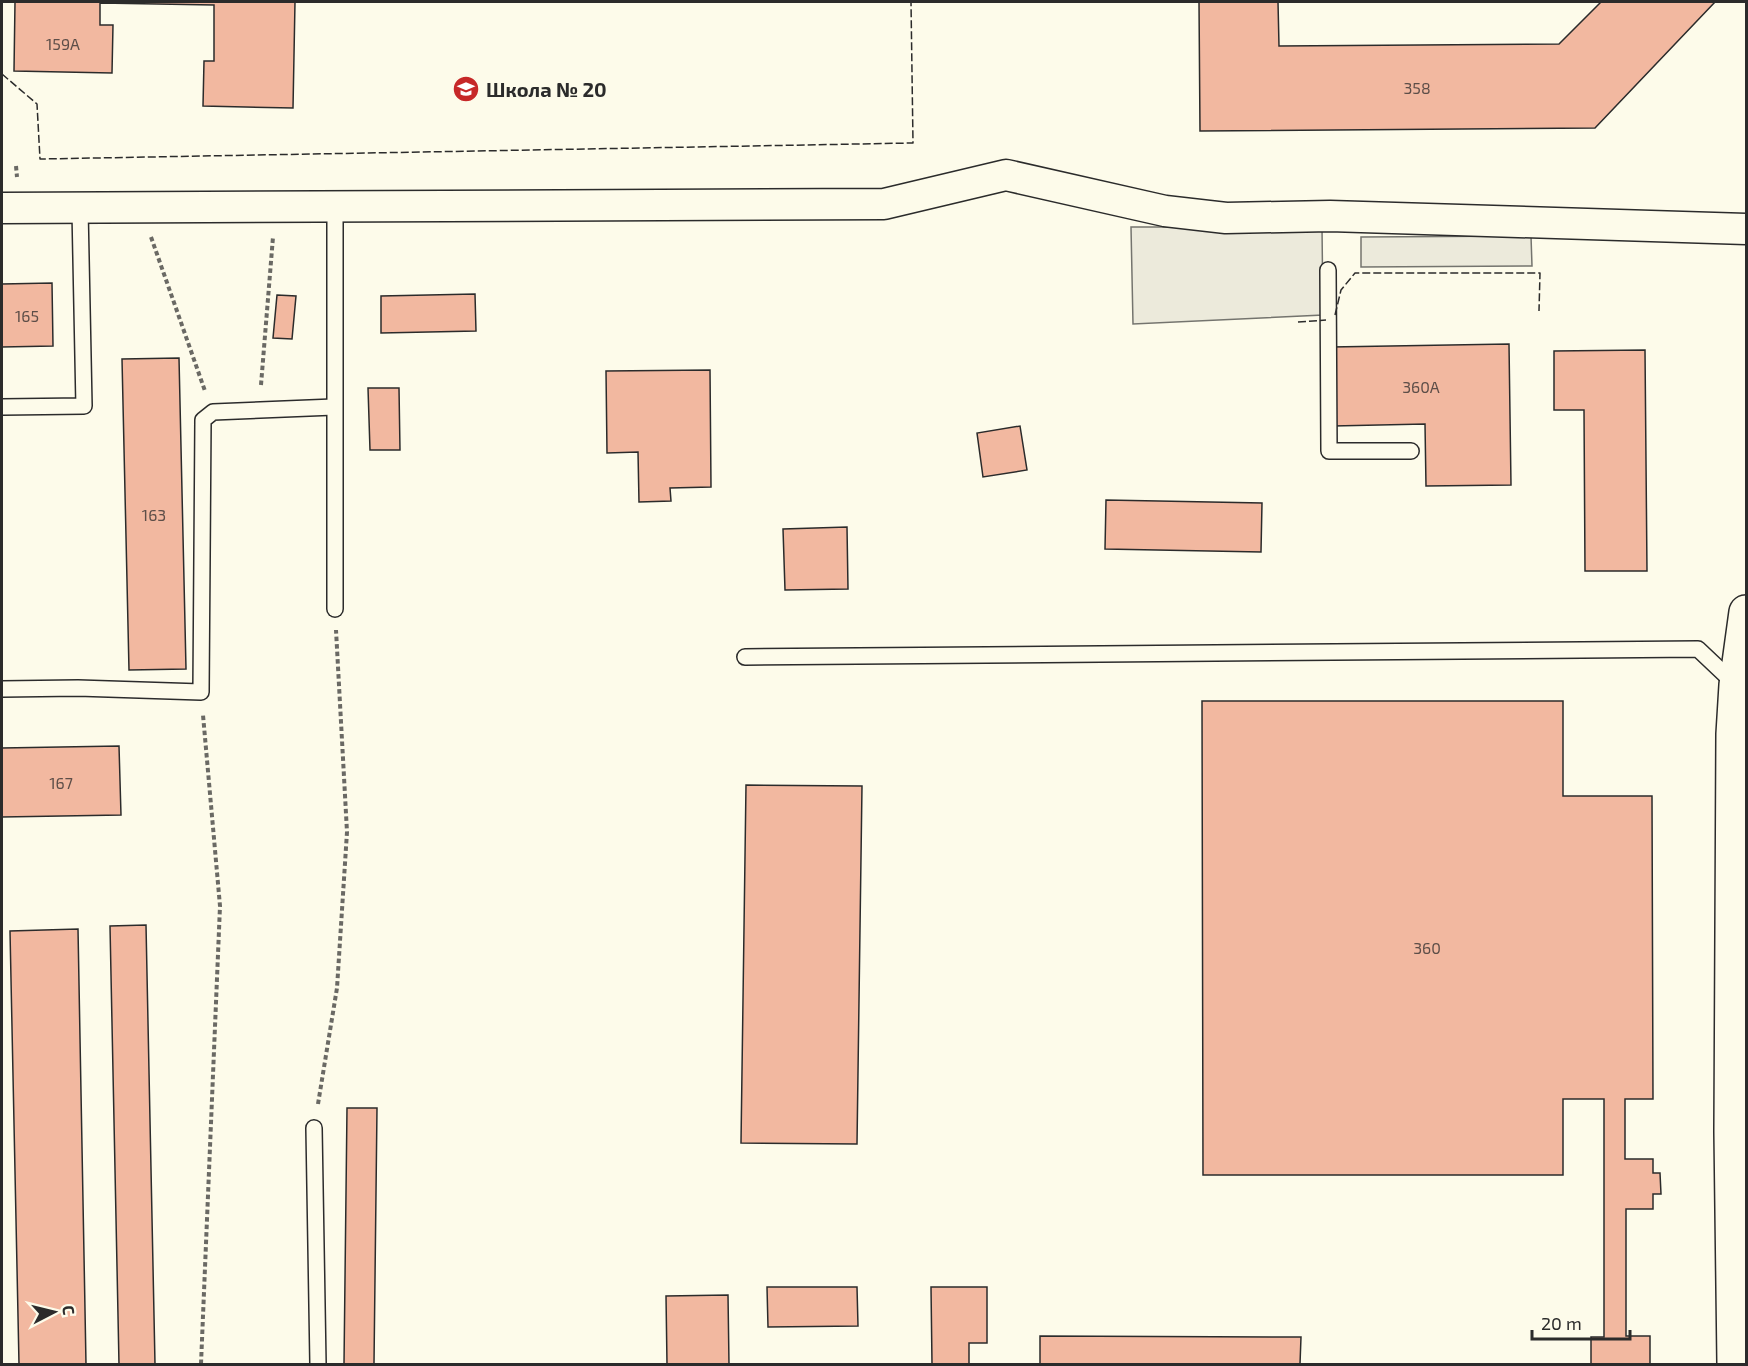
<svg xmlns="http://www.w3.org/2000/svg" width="1748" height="1366" font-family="'Exo 2',sans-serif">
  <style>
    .parking { fill: #eceadb; stroke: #74746e; stroke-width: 1.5 }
    .building { fill: #f2b8a0; stroke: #2b2b2b; stroke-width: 1.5 }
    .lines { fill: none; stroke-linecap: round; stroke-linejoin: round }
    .lane-casing { stroke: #2b2b2b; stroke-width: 18 }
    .street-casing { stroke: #2b2b2b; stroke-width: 33 }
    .secondary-casing { stroke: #2b2b2b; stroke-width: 36 }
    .path { stroke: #6a6964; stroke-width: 4; stroke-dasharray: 4.5 3; stroke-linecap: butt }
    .lane { stroke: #fdfbea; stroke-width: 15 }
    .street { stroke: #fdfbea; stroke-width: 30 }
    .secondary { stroke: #fdfbea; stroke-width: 33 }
    .fence { stroke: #2b2b2b; stroke-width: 1.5; stroke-dasharray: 8 3; stroke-linecap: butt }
    .labels { text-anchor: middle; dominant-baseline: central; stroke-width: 4.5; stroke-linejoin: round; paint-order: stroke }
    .number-label { font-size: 16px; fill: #5d4e48 }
    .poi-label { font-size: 20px; font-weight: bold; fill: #2b2b2b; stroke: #fdfbea; text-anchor: start }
  </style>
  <rect width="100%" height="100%" fill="#fdfbea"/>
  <g class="parking">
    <polygon points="1131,227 1322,227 1323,315 1133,324"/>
    <polygon points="1531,236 1532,266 1361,267 1361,237"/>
  </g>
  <g class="building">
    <polygon points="15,2 295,2 293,108 203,106 204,61 214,61 214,5 100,3 100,25 113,25 112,73 14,71"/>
    <polygon points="1199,2 1278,2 1279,46 1559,44 1601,2 1715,2 1595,128 1200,131"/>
    <polygon points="52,283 53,346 2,347 2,284"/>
    <polygon points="475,294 476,331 381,333 381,296"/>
    <polygon points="277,295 296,296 292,339 273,338"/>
    <polygon points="1509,344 1511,485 1426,486 1425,424 1333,426 1331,347"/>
    <polygon points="1645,350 1647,571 1585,571 1584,410 1554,410 1554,351"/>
    <polygon points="179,358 186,669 129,670 122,359"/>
    <polygon points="710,370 711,487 670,488 671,501 639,502 638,452 607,453 606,371"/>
    <polygon points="368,388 399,388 400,450 370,450"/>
    <polygon points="1020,426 1027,470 983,477 977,433"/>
    <polygon points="1106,500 1262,503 1261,552 1105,549"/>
    <polygon points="847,527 848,589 785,590 783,529"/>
    <polygon points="1202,701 1563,701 1563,796 1652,796 1653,1099 1625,1099 1625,1159 1653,1159 1653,1173 1660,1173 1661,1194 1653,1194 1653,1209 1626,1209 1626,1336 1650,1336 1650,1364 1591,1364 1591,1337 1604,1337 1604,1099 1563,1099 1563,1175 1203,1175"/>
    <polygon points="119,746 121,815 2,817 2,748"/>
    <polygon points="746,785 862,786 857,1144 741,1143"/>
    <polygon points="146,925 155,1364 119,1364 110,926"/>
    <polygon points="78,929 86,1364 19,1364 10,931"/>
    <polygon points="347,1108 377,1108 374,1364 344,1364"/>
    <polygon points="767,1287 857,1287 858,1326 768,1327"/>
    <polygon points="931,1287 987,1287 987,1343 969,1343 969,1364 932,1364"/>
    <polygon points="728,1295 729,1364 667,1364 666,1296"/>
    <polygon points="1040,1336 1301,1337 1300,1364 1040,1364"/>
  </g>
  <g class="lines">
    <defs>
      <g id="lane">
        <polyline points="335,208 335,609"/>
        <polyline points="1328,270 1329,451 1411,451"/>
        <polyline points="2,407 84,406 80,209"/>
        <polyline points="745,657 1698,649 1735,684"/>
        <polyline points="2,689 78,688 201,692 203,420 213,412 334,407"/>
        <polyline points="314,1128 318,1364"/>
      </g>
      <polyline id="street" points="2,208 884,204 1006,175 1165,211 1226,218 1330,216 1746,229"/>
      <polyline id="secondary" points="1734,1364 1731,1132 1733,734 1736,685 1746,612"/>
    </defs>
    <use href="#lane" class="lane-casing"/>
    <use href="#street" class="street-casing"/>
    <use href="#secondary" class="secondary-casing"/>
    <g class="path">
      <polyline points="16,166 17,177"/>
      <polyline points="151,237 205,391"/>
      <polyline points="261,385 273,237"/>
      <polyline points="318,1104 337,988 347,832 336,630"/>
      <polyline points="201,1364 220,906 203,715"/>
    </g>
    <use href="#lane" class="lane"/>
    <use href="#street" class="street"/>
    <use href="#secondary" class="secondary"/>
    <g class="fence">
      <polyline points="2,74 37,104 40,159 913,143 911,2"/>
      <polyline points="1335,315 1341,290 1355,273 1540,273 1539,311"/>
      <polyline points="1298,322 1326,320"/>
    </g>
  </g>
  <defs>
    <symbol id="school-disc" viewBox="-11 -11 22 22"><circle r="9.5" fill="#c62828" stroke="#fdfbea"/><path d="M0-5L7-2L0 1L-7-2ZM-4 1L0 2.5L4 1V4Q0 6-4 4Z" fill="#fff"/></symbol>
  </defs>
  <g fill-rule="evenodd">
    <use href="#school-disc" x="451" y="74" width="30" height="30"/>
  </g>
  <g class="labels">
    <g class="number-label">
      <text x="63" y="43">159А</text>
      <text x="1417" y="87">358</text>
      <text x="27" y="315">165</text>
      <text x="1421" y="386">360А</text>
      <text x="154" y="514">163</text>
      <text x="61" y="782">167</text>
      <text x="1427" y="947">360</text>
    </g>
    <g class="poi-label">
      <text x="486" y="89">Школа № 20</text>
    </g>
  </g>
  <rect width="1748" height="1366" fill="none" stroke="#2b2b2b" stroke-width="6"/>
  <g transform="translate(54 1312) rotate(83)" stroke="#fdfbea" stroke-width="4.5" paint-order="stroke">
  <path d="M0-4.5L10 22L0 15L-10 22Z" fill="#2b2b2b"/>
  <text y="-9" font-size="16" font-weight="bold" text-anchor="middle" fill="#2b2b2b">С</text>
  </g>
  <path d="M1532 1330v9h98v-9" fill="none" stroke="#2b2b2b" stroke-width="3"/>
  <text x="1541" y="1330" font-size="18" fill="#2b2b2b" stroke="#fdfbea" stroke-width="4.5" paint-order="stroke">20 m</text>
</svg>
